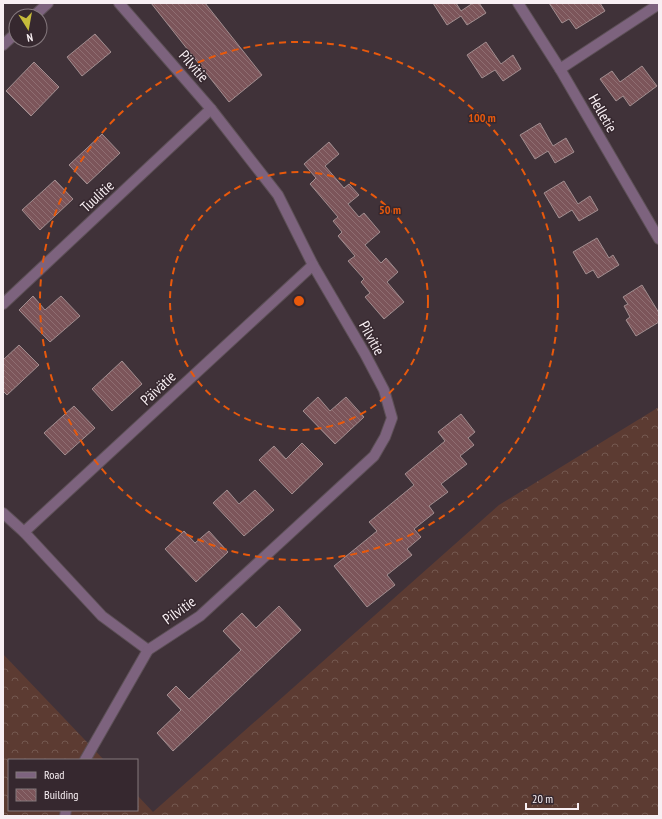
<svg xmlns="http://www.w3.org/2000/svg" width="662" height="819" font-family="'PT Sans Narrow',sans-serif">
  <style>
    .forest { fill: url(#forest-crowns) }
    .building { fill: url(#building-back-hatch); stroke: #a28e90 }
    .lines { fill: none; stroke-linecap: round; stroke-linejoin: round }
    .minor-casing { stroke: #5d5057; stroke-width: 12 }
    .minor { stroke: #7d637e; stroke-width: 10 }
    .ring { fill: none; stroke: #e8590c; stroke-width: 2; stroke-dasharray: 7 5 }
    .labels { text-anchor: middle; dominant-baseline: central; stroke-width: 3; stroke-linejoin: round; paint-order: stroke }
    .street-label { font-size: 15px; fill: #f8eff3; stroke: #36282f }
    .centre { fill: #e8590c; stroke: #36282f; stroke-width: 2 }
    .ring-label { font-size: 12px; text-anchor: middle; font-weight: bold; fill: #e8590c; stroke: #36282f; stroke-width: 3; stroke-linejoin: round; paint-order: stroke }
  </style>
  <defs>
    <pattern id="forest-crowns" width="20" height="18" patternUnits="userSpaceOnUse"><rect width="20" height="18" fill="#5c3b32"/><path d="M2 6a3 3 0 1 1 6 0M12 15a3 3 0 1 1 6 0" fill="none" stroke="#745850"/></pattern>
    <pattern id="building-back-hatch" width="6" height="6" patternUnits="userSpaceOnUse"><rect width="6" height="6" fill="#7c555a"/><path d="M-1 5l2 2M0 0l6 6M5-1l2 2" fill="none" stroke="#8f6e72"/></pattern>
  </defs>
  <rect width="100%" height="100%" fill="#403239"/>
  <polygon class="forest" points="659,407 659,816 3,816 3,654 104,760 9,760 9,810 137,810 137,795 153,812 499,505"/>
  <g class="building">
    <polygon points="151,3 205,3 262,75 229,102"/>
    <polygon points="433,3 456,3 461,11 473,3 479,3 486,13 467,25 461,16 447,25"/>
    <polygon points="549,3 600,3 605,11 576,29 569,19 562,23"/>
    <polygon points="95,34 111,52 82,76 67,57"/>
    <polygon points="486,42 501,64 513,55 521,69 503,81 495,70 482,78 467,55"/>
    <polygon points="34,62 59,87 31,116 6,91"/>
    <polygon points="642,66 657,86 630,106 623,96 616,101 600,79 612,71 620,82"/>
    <polygon points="540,123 553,146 566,138 574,152 555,163 548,151 535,159 520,135"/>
    <polygon points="102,134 120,153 87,184 69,165"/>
    <polygon points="329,142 339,154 325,166 344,188 349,184 359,195 348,204 359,217 364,213 380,232 365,245 381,263 386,258 398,272 387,282 404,302 384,319 365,297 370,293 361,282 364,279 348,261 355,256 338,236 342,232 333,221 338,217 310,184 316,178 304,164"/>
    <polygon points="55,180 73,199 40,230 22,210"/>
    <polygon points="564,181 578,204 590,196 598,210 579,221 572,210 559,218 544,193"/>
    <polygon points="597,238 609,258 613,255 619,265 598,278 593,270 586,274 573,252"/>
    <polygon points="642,285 659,313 659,322 636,336 626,320 630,317 624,306 628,304 623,297"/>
    <polygon points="33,296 45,310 61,296 80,316 50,342 19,310"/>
    <polygon points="19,345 39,365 7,395 3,391 3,360"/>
    <polygon points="122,361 142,384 112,411 92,389"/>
    <polygon points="318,397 330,411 346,397 364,417 335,444 303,411"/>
    <polygon points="74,406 95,428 65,455 44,433"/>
    <polygon points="461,414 475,432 468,438 474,445 460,456 467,464 441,484 448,492 429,506 434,513 414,529 421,537 407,549 412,555 387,575 395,585 367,607 334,566 377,531 369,522 414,485 405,474 445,441 438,432"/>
    <polygon points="302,443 323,464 292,494 259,460 274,446 286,459"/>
    <polygon points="227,490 239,504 255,490 274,510 244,536 213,503"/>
    <polygon points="184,531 195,543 209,531 228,552 196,582 165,549"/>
    <polygon points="279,606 301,630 173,751 157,733 181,710 167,695 176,686 189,699 241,650 223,631 242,613 256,628"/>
  </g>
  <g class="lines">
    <defs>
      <g id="minor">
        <polyline points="518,3 560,69 659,239"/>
        <polyline points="34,16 48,3"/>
        <polyline points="3,45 16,33"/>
        <polyline points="560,69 659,4"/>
        <polyline points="3,304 211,109"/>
        <polyline points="3,513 24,532 102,616 148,650 200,616 374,456 385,437 392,418 384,390 365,354 313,265 278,195 211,109 119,3"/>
        <polyline points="24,532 313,265"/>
        <polyline points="85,760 148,650"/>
        <polyline points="65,816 66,810"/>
      </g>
    </defs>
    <use href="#minor" class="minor-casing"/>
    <use href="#minor" class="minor"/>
  </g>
  <g class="ring">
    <circle cx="299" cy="301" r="129"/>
    <circle cx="299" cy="301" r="259"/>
  </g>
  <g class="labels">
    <g class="street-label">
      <text transform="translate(194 66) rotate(49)">Pilvitie</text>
      <text transform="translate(603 113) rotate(60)">Helletie</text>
      <text transform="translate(97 196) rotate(-43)">Tuulitie</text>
      <text transform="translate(372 338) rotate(61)">Pilvitie</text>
      <text transform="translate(158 388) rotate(-43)">Päivätie</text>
      <text transform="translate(179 610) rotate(-36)">Pilvitie</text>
    </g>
  </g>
  <circle cx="299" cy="301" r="6" class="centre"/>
  <g class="ring-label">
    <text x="482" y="122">100 m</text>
    <text x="390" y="214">50 m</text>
  </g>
  <rect width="662" height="819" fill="none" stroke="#f8eff3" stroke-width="8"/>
  <rect x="8" y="759" width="130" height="52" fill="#36282f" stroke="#84787d"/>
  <rect x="16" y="772" width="20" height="6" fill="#7d637e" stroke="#84787d"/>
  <text x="44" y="779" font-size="12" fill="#f8eff3">Road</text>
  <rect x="16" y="789" width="20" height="12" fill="url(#building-back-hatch)" stroke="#84787d"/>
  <text x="44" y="799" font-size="12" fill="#f8eff3">Building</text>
  <g transform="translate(28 28) rotate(169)"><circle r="19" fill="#36282f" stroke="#84787d"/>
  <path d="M0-3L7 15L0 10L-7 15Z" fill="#c7bb3b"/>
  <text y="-6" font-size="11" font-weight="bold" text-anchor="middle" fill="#f8eff3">N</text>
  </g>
  <path d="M526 803v6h52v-6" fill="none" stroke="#f8eff3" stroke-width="2"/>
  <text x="532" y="803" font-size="12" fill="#f8eff3" stroke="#36282f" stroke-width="3" paint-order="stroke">20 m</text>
</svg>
